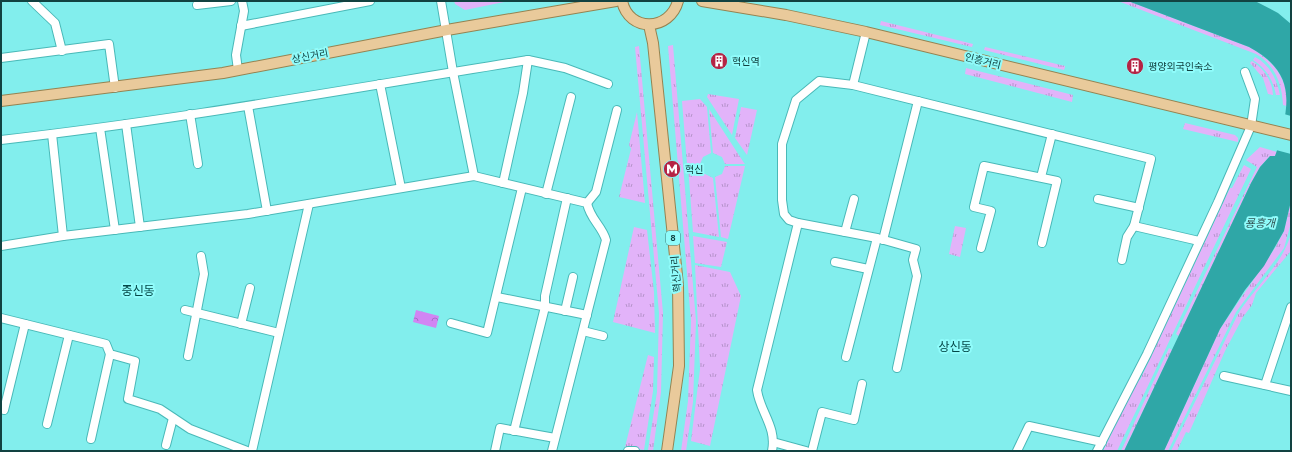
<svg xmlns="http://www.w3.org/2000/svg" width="1292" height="452" font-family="Helvetica,'Noto Sans KR',sans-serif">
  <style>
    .grass { fill: url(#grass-tufts) }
    .forest { fill: url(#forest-crowns) }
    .park { fill: #e2b3f9 }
    .water { fill: #2fa7a7 }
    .pier { fill: #82eeed }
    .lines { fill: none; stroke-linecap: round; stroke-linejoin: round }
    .minor-casing { stroke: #49b9b8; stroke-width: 10 }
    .major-casing { stroke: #958351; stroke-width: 12 }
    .minor { stroke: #fff; stroke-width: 8 }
    .major { stroke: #e9ca9b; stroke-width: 10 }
    .labels { text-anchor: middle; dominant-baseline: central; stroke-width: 4; stroke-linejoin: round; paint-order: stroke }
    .shield { fill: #90fcfb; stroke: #387a79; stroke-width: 1 }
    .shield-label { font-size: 9px; font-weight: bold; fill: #124241 }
    .street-label { font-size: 10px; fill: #124241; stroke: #90fcfb }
    .poi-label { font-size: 10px; fill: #124241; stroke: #90fcfb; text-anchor: start }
    .water-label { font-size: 11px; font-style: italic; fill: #315353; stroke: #90fcfb }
    .quarter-label { font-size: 12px; fill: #044747; stroke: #90fcfb }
  </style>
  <defs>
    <pattern id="grass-tufts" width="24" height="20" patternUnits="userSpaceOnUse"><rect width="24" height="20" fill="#e2b3f9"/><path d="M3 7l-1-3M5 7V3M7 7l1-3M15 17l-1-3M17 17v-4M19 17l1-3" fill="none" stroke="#b693cb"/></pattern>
    <pattern id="forest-crowns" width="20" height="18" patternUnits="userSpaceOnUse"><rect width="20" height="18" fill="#d185f3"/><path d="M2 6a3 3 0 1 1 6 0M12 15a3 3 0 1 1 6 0" fill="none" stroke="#a86ec6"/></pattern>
  </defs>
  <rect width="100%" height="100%" fill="#82eeed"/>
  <g class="grass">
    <path d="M1118 1H1128L1249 47C1273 60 1288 78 1287 106L1283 105C1282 84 1275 65 1256 54Z"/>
    <polygon points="881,21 973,44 972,47 880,25"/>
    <polygon points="673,45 696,321 693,402 686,451 681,451 688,401 691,321 668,46"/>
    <polygon points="639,46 663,313 661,392 653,451 648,450 657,392 659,313 635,47"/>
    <polygon points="985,47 1065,66 1065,67 1064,70 984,50"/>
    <path d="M1255 57C1269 64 1277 79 1280 95H1276C1273 80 1266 68 1253 60Z"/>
    <path d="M1252 61C1264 69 1272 80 1273 95L1268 94 1263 78 1250 63Z"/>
    <polygon points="966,68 1073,95 1072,102 965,74"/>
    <polygon points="708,94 739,99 732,135 707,97"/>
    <polygon points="700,99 707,107 711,153 703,157 700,164 687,164 682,101"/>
    <polygon points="741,107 757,110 747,155 735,138"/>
    <polygon points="709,109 744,163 745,164 725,164 722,157 713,153"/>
    <polygon points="637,112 645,203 619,197 631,149 629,145"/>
    <polygon points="1185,123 1235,135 1238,138 1238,142 1183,129"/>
    <polygon points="1260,147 1277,152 1275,156 1270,156 1260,167 1251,183 1179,336 1176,334 1257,167 1246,160"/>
    <polygon points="1244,165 1251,169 1117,451 1103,451 1138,379 1140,380 1230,188 1232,188"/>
    <polygon points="688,166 700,166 703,173 713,178 719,237 693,232"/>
    <polygon points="725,166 745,166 728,239 721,237 715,177 722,174"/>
    <polygon points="1291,201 1291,223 1284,248 1236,312 1168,451 1164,451 1220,329 1275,248 1284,231"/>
    <polygon points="955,226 966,228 960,257 949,254"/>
    <polygon points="634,227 647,230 654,292 655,333 613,322"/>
    <path d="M1291 234 1290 252 1256 293 1252 305 1243 317 1225 351 1189 433 1186 432 1177 451H1171L1238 314C1255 287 1282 265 1291 234Z"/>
    <polygon points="693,236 727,242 721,267 695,263"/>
    <polygon points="695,265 730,272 741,296 710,446 691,441 700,369"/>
    <polygon points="1169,348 1172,350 1124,451 1121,451"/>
    <polygon points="648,355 654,357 653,391 644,450 625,447"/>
  </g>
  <polygon class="forest" points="416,310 439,316 436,328 413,322"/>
  <polygon class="park" points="454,1 509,1 465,10 455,4"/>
  <path class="water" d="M1128 1H1255L1278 13 1291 24V201L1284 231 1264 266 1245 290 1220 329 1164 451H1124L1251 183 1260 167 1270 156H1275C1279 146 1281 136 1283 126 1292 88 1284 66 1249 47Z"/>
  <polygon class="pier" points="1284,114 1291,116 1291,154 1276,150"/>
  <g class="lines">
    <defs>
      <g id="minor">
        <polyline points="32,1 55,23 62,51"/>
        <polyline points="441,1 453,72 474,176"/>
        <polyline points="197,5 231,1"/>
        <polyline points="241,26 370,1"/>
        <polyline points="1,58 109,44 115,88"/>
        <polyline points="238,70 236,55 244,11 242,1"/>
        <polyline points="380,84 401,188"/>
        <polyline points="853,85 866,32"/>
        <polyline points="248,106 267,211"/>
        <polyline points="190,114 198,164"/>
        <polyline points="126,124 140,227"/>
        <polyline points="100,128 115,230"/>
        <polyline points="52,134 63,236"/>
        <path d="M1 140C178 120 353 88 528 60L565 68 608 84"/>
        <polyline points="1041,177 1052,134"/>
        <polyline points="503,183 523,93 528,60"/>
        <polyline points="546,194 571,97"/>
        <polyline points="1098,199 1139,208"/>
        <polyline points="587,203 596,192 617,110"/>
        <polyline points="798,223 877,238 916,249 913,260 917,276 897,368"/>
        <polyline points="845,232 854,199"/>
        <polyline points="883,240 918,101"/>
        <path d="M1 246 63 236 248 214 474 176 587 203C590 219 602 226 606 240L552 451"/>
        <polyline points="981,248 991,211 974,207 984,166 1057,181 1042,243"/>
        <polyline points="1122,260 1127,237 1134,226"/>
        <polyline points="835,262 868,269"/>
        <polyline points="497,297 587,315"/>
        <polyline points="185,310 279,333"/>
        <polyline points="565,311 573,277"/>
        <polyline points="1,318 106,344 110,354 135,361 128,399 160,409 190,429 247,451"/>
        <polyline points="451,323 487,333 522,188"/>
        <polyline points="241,324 250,288"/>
        <polyline points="583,331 603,336"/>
        <polyline points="188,356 204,274 201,256"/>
        <polyline points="846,357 877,238"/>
        <polyline points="1224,376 1291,391"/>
        <polyline points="1265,385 1291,307"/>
        <polyline points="4,410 25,324"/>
        <polyline points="47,424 69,335"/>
        <polyline points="514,431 545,307 545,296 567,198"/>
        <polyline points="91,439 110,354"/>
        <polyline points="773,442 806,451"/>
        <polyline points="166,445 173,418"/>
        <polyline points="252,451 309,204"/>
        <polyline points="495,451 500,428 555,438"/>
        <polyline points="628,451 635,451"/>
        <path d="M772 451C777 427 760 412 757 390L798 223 789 220 784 214 782 200V144L796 100 819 81 853 85 1151 159 1134 226 1199 241"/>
        <polyline points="812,451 822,412 854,420 862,384"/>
        <polyline points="1017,451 1029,426 1102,442"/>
        <polyline points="1097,451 1147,354 1218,202 1251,126 1255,99 1245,72"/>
      </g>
      <g id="major">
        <path d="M622 1C629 33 670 31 678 1"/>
        <polyline points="702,1 786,15 866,32 1291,135"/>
        <polyline points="649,25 653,43 678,285 679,366 667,451"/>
        <polyline points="1,101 223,73 447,30 616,1"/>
      </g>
    </defs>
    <use href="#minor" class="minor-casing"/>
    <use href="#major" class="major-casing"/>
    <use href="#minor" class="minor"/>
    <use href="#major" class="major"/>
  </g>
  <defs>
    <symbol id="building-disc" viewBox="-11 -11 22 22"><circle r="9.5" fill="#b52344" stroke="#90fcfb"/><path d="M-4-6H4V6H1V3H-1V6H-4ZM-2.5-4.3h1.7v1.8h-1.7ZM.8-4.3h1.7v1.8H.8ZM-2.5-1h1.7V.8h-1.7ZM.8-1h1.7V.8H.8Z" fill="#fff"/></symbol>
    <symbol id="metro-disc" viewBox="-11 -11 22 22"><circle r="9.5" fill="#b52344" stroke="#90fcfb"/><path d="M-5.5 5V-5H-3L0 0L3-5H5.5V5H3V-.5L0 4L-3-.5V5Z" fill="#fff"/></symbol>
  </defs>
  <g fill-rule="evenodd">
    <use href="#building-disc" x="709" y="51" width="20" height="20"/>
    <use href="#building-disc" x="1125" y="56" width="20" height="20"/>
    <use href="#metro-disc" x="662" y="159" width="20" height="20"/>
  </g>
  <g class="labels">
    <rect class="shield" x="666" y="231" width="14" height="14" rx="3"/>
    <g class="shield-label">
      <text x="673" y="238">8</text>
    </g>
    <g class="street-label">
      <text transform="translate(310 56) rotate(-11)">상신거리</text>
      <text transform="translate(983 61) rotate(14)">인흥거리</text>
      <text transform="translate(676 274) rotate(-95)">혁신거리</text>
    </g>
    <g class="poi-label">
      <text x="732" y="61">혁신역</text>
      <text x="1148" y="66">평양외국인숙소</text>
      <text x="685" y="169">혁신</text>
    </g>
    <g class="water-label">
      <text x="1260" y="223">룡흥개</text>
    </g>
    <g class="quarter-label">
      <text x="138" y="291">중신동</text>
      <text x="955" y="347">상신동</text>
    </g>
  </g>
  <rect width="1292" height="452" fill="none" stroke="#124241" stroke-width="4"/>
</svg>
